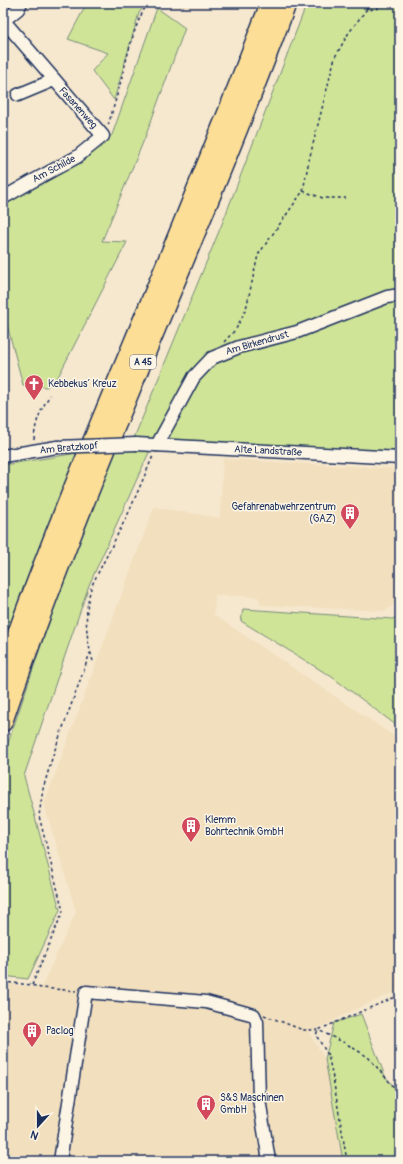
<svg xmlns="http://www.w3.org/2000/svg" width="403" height="1164" font-family="Pangolin,sans-serif">
  <style>
    .built { fill: #f2dfbe }
    .green { fill: #d0e498; stroke: #768a7b }
    .lines { fill: none; stroke-linecap: round; stroke-linejoin: round }
    .minor-casing { stroke: #1b2f5e; stroke-width: 15 }
    .highway-casing { stroke: #1b2f5e; stroke-width: 21 }
    .path { stroke: #1b2f5e; stroke-width: 1.5; stroke-dasharray: 3 3; stroke-linecap: butt }
    .minor { stroke: #fcf5e5; stroke-width: 12 }
    .highway { stroke: #fdde96; stroke-width: 18 }
    .minor-bridge-casing { stroke: #1b2f5e; stroke-width: 15; stroke-linecap: butt }
    .minor-bridge { stroke: #fcf5e5; stroke-width: 12 }
    .labels { text-anchor: middle; dominant-baseline: central; stroke-width: 3; stroke-linejoin: round; paint-order: stroke }
    .shield { fill: #fcf5e5; stroke: #5e6a86; stroke-width: 1 }
    .shield-label { font-size: 9px; font-weight: bold; fill: #1b2f5e }
    .street-label { font-size: 10px; fill: #1b2f5e; stroke: #fcf5e5 }
    .poi-label { font-size: 10px; fill: #1b2f5e; stroke: #fcf5e5; text-anchor: start }
  </style>
  <rect width="100%" height="100%" fill="#f6e8ce"/>
  <filter id="ink" filterUnits="userSpaceOnUse"><feTurbulence type="fractalNoise" baseFrequency=".025" numOctaves="2"/><feDisplacementMap in="SourceGraphic" scale="8" xChannelSelector="R" yChannelSelector="G"/><feConvolveMatrix kernelMatrix="1 2 1 2 8 2 1 2 1" color-interpolation-filters="sRGB"/></filter>
  <g filter="url(#ink)">
    <polygon class="built" points="223,459 400,469 400,599 386,611 261,605 258,597 215,595 214,615 400,740 400,990 354,1010 309,1033 325,1059 343,1161 3,1161 3,983 41,988 76,912 44,804 154,507 220,518"/>
    <g class="green">
      <polygon points="87,3 147,3 139,13 114,100 92,71 108,53 68,39"/>
      <polygon points="307,3 400,3 400,454 162,442 211,357 155,440 134,438 222,224"/>
      <polygon points="157,8 185,28 146,135 102,241 127,242 59,375 47,387 23,385 6,321 3,322 3,205 112,135"/>
      <polygon points="115,448 151,448 89,585 24,776 60,910 28,979 3,976 3,758 79,533"/>
      <polygon points="78,453 3,649 3,465"/>
      <polygon points="243,609 393,619 400,613 400,728 332,677 241,621"/>
      <polygon points="361,1014 385,1076 400,1094 400,1161 343,1161 325,1059 334,1023"/>
    </g>
    <g class="lines">
      <defs>
        <g id="minor">
          <polyline points="3,21 18,9 21,3"/>
          <polyline points="18,95 54,80"/>
          <polyline points="3,198 31,182 77,157 103,136 4,21"/>
          <polyline points="136,444 400,458"/>
          <polyline points="157,445 194,377 212,358 239,347 297,332 387,297 400,295"/>
          <polyline points="3,456 57,447"/>
          <polyline points="60,1161 86,992 206,1002 254,1015 257,1022 259,1099 269,1161"/>
        </g>
        <g id="highway">
          <path d="M3 673C56 520 122 372 183 222 213 149 242 76 270 3"/>
          <path d="M3 722C86 478 197 245 287 3"/>
        </g>
      </defs>
      <use href="#minor" class="minor-casing"/>
      <use href="#highway" class="highway-casing"/>
      <g class="path">
        <polyline points="366,9 371,3"/>
        <path d="M108 125C114 107 119 88 124 69 130 46 135 23 148 3"/>
        <polyline points="303,191 323,198 346,198"/>
        <polyline points="224,342 236,329 246,309 258,255 303,191 309,160 335,57 348,34 366,10 376,9 389,3"/>
        <path d="M34 440C35 422 40 411 50 395"/>
        <path d="M93 661C85 636 84 610 92 585L129 512 153 456"/>
        <polyline points="3,982 32,985 41,988 76,991"/>
        <polyline points="32,985 63,911 39,816 43,789 53,755 90,653"/>
        <polyline points="264,1015 303,1030 318,1030 345,1043 368,1057 400,1094"/>
        <polyline points="347,1161 333,1078 328,1055 316,1035 318,1030 400,995"/>
      </g>
      <use href="#minor" class="minor"/>
      <use href="#highway" class="highway"/>
      <defs>
        <polyline id="minor-bridge" points="57,447 136,444"/>
      </defs>
      <use href="#minor-bridge" class="minor-bridge-casing"/>
      <use href="#minor-bridge" class="minor-bridge"/>
    </g>
  </g>
  <defs>
    <symbol id="church-pin" viewBox="-11 -11 22 30"><path d="M0 17L-7.5 6A9.5 9.5 0 1 1 7.5 6Z" fill="#d1495b" stroke="#fcf5e5"/><path d="M-1.2-6h2.4v3.5h3.3v2.4h-3.3V6h-2.4V-.1h-3.3v-2.4h3.3Z" fill="#fff"/></symbol>
    <symbol id="building-pin" viewBox="-11 -11 22 30"><path d="M0 17L-7.5 6A9.5 9.5 0 1 1 7.5 6Z" fill="#d1495b" stroke="#fcf5e5"/><path d="M-4-6H4V6H1V3H-1V6H-4ZM-2.5-4.3h1.7v1.8h-1.7ZM.8-4.3h1.7v1.8H.8ZM-2.5-1h1.7V.8h-1.7ZM.8-1h1.7V.8H.8Z" fill="#fff"/></symbol>
  </defs>
  <g fill-rule="evenodd">
    <use href="#church-pin" x="23" y="373" width="22" height="30"/>
    <use href="#building-pin" x="339" y="502" width="22" height="30"/>
    <use href="#building-pin" x="180" y="815" width="22" height="30"/>
    <use href="#building-pin" x="21" y="1020" width="22" height="30"/>
    <use href="#building-pin" x="195" y="1093" width="22" height="30"/>
  </g>
  <g class="labels">
    <rect class="shield" x="130" y="355" width="26" height="14" rx="3"/>
    <g class="shield-label">
      <text x="143" y="362">A 45</text>
    </g>
    <g class="street-label">
      <text transform="translate(78 108) rotate(48)">Fasanenweg</text>
      <text transform="translate(54 169) rotate(-28)">Am Schilde</text>
      <text transform="translate(257 343) rotate(-16)">Am Birkendrust</text>
      <text transform="translate(69 448) rotate(-5)">Am Bratzkopf</text>
      <text transform="translate(268 451) rotate(3)">Alte Landstraße</text>
    </g>
    <g class="poi-label">
      <text x="48" y="384">Kebbekus´ Kreuz</text>
      <text x="336" y="507" text-anchor="end">Gefahrenabwehrzentrum<tspan x="336" dy="12">(GAZ)</tspan></text>
      <text x="205" y="820">Klemm<tspan x="205" dy="12">Bohrtechnik GmbH</tspan></text>
      <text x="46" y="1031">Paclog</text>
      <text x="220" y="1098">S&amp;S Maschinen<tspan x="220" dy="12">GmbH</tspan></text>
    </g>
  </g>
  <rect width="403" height="1164" fill="none" stroke="#fcf5e5" stroke-width="16"/>
  <rect x="8" y="8" width="387" height="1148" fill="none" stroke="#1b2f5e" stroke-width="1.5" filter="url(#ink)"/>
  <g transform="translate(38 1126) rotate(201)" stroke="#fcf5e5" stroke-width="3" paint-order="stroke">
  <path d="M0-3L7 15L0 10L-7 15Z" fill="#1b2f5e"/>
  <text y="-6" font-size="11" font-weight="bold" text-anchor="middle" fill="#1b2f5e">N</text>
  </g>
</svg>
